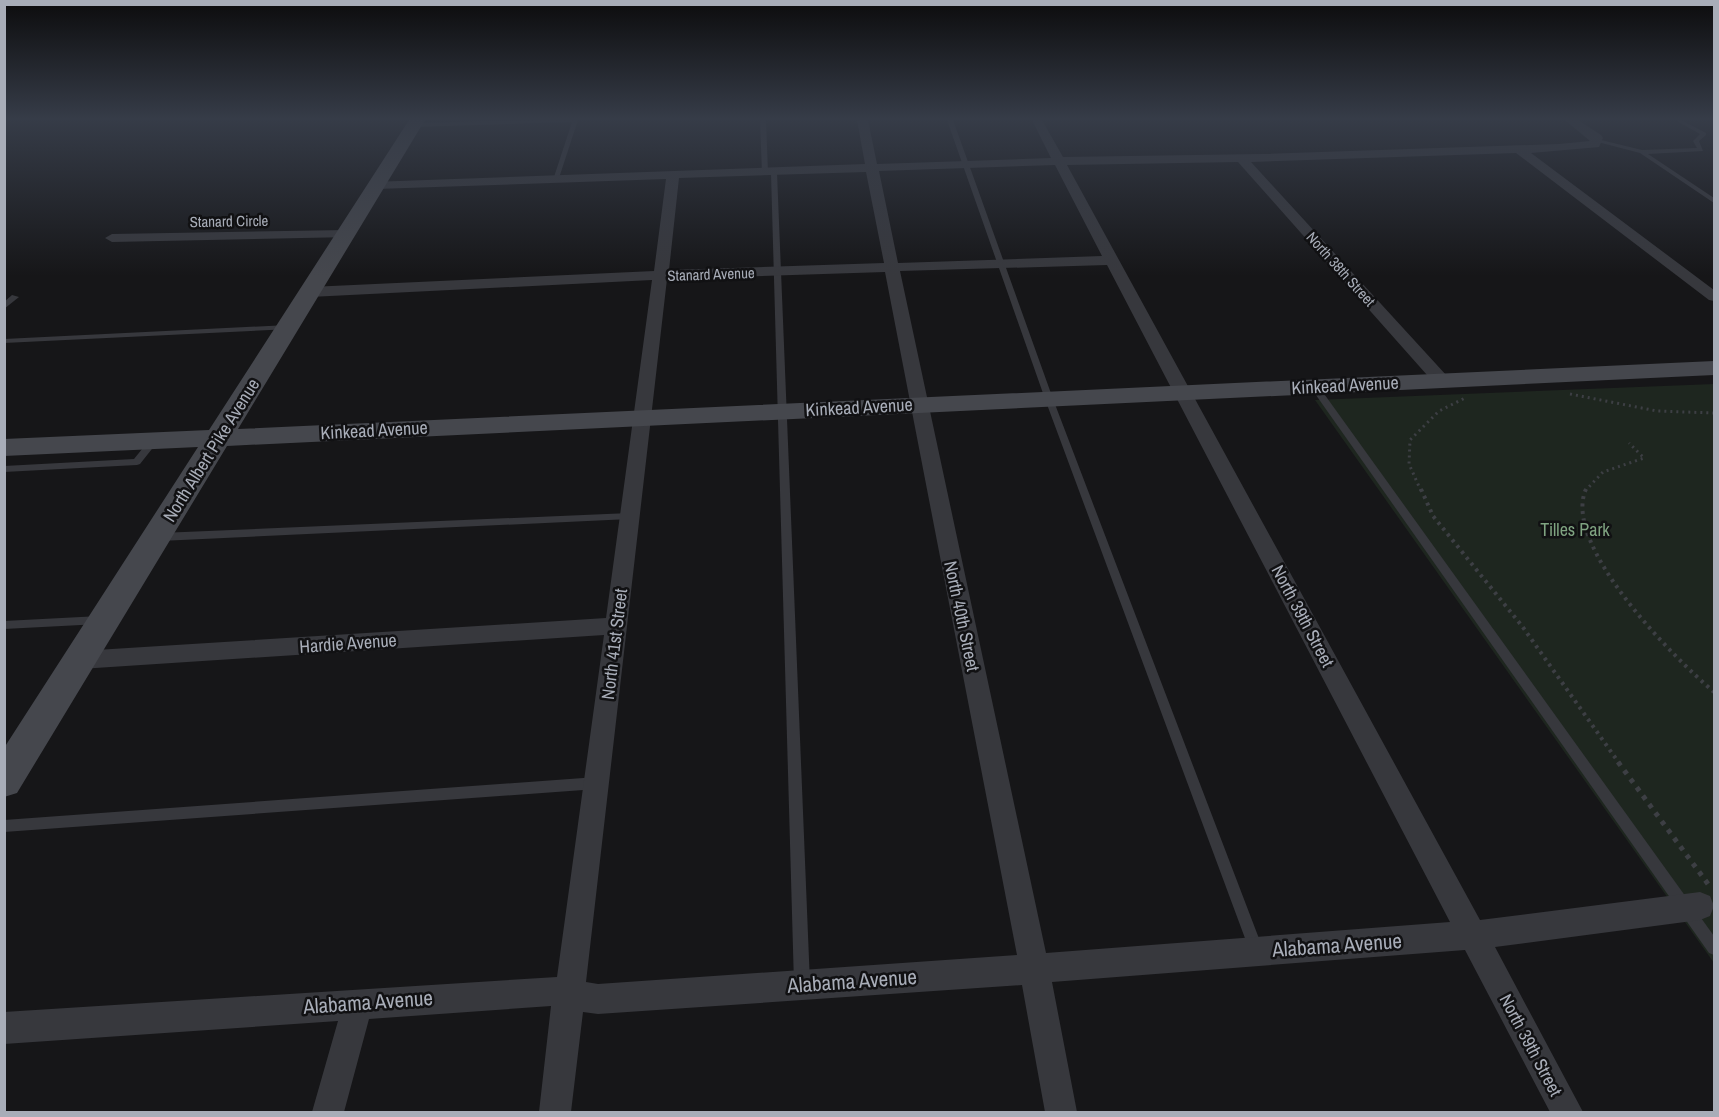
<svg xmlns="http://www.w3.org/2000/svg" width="1719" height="1117" font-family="'Archivo Narrow',sans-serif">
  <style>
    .green { fill: #1e261f }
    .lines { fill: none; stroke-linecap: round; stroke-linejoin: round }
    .path-far2 { stroke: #3d3f44; stroke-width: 3; stroke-dasharray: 2 4; stroke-linecap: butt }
    .path-far1 { stroke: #3d3f44; stroke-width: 4; stroke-dasharray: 3 4.5; stroke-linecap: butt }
    .path { stroke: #3d3f44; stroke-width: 5; stroke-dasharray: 4.5 6; stroke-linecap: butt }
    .lane { fill: #37383d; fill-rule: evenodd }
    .street { fill: #37383d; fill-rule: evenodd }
    .secondary { fill: #45474d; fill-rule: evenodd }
    .labels { text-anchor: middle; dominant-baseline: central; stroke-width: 5; stroke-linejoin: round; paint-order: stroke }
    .far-street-label { font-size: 15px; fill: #a8adb8; stroke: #111113 }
    .street-label { font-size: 18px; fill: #a8adb8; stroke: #111113 }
    .park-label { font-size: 18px; fill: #7fa381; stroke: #111113 }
    .near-street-label { font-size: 21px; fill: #a8adb8; stroke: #111113 }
  </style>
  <rect width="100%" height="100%" fill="#161618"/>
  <polygon class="green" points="1714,384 1714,963 1315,400"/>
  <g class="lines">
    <g class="path-far2">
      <polyline points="1570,394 1657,411 1714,413"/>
      <polyline points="1421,491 1409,464 1410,440 1439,411 1465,398"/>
      <polyline points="1585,491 1603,472 1644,458 1629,443"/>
    </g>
    <g class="path-far1">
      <polyline points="1421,489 1433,516 1522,626 1619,763"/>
      <path d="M1586 489C1561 545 1674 658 1714 692"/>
    </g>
    <polyline class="path" points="1618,762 1708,884"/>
    <g class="lane">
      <polygon points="535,120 578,120 558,181 553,180 572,122 414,127 411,125 414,123"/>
      <polygon points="760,120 766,120 768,173 765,175 762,173"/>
      <polygon points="947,120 953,120 1053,399 1263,949 1261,954 1256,956 1251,954 1249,949 1045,399"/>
      <polygon points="1675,120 1681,120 1706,133 1706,135 1699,141 1703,151 1648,154 1714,198 1714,203 1640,153 1594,141 1597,139 1642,150 1697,148 1693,141 1700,134"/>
      <polygon points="774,171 777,173 810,984 807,989 802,992 797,989 794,984 771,173"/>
      <polygon points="12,295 19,297 4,309 4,302"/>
      <polygon points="288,325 292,327 291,329 4,343 4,339"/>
      <polygon points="1314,383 1317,384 1714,936 1714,955 1709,953 1311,388 1310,386"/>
      <polygon points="154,437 159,440 140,464 137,465 4,472 4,466 134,459 151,438"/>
      <polygon points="630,513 635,516 630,519 160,541 155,537 160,533"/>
      <polygon points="100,616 104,617 106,620 104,623 100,624 4,629 4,621"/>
      <polygon points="597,777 602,779 603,783 602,787 597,789 4,832 4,820"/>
    </g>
    <g class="street">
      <path d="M857 120H868L877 164 1051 158 1032 120H1042L1063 157 1262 154 1559 144 1590 141 1565 120H1578L1601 135 1603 138 1599 147 1531 153 1714 290V301L1709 300 1516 153 1251 162 1447 376 1450 380 1441 385 1435 384 1238 162 1067 165 1480 920 1700 892 1710 896 1714 906 1710 916 1700 920 1495 947 1583 1112H1550L1465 950 1052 982 1077 1112H1045L1022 985 598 1014 583 1012 571 1112H539L551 1006 369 1019 344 1112H312L338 1021 4 1044V1012L557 977 604 635 80 669 72 667 68 660 72 653 80 651 606 618 652 280 310 297 302 292 310 287 654 271 666 179 376 189 370 185 371 182 865 164ZM1055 165 1102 256 898 263 879 171ZM866 172 884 263 669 270 679 178ZM1107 265 1450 922 1046 953 900 271ZM885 272 1017 955 598 984 586 982 667 279Z"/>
      <polygon points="346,230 351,231 351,237 112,242 105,238 112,234"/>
    </g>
    <polygon class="secondary" points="409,120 425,120 238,429 1714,361 1714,375 227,446 17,793 4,797 4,748 198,447 4,456 4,439 209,430"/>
  </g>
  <linearGradient id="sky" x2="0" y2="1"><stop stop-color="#0c0c0d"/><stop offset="0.43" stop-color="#363c48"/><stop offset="1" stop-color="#363c48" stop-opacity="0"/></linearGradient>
  <rect width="1719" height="276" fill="url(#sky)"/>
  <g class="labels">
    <g class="far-street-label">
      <text transform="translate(229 221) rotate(-1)">Stanard Circle</text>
      <text transform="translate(1341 269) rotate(48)">North 38th Street</text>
      <text transform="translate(711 274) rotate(-2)">Stanard Avenue</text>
    </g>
    <g class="street-label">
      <text transform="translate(1345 385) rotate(-3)">Kinkead Avenue</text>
      <text transform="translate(859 407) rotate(-3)">Kinkead Avenue</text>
      <text transform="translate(374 430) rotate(-3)">Kinkead Avenue</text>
      <text transform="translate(211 450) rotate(-58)">North Albert Pike Avenue</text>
      <text transform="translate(962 616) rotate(78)">North 40th Street</text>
      <text transform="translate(1303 616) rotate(62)">North 39th Street</text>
      <text transform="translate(348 643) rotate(-4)">Hardie Avenue</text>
      <text transform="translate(614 644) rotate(-83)">North 41st Street</text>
      <text transform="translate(1531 1045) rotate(62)">North 39th Street</text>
    </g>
    <g class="park-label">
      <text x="1575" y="529">Tilles Park</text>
    </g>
    <g class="near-street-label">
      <text transform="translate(1337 945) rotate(-4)">Alabama Avenue</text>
      <text transform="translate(852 981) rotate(-4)">Alabama Avenue</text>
      <text transform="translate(368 1002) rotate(-4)">Alabama Avenue</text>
    </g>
  </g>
  <rect width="1719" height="1117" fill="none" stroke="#a8adb8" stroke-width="12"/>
</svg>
